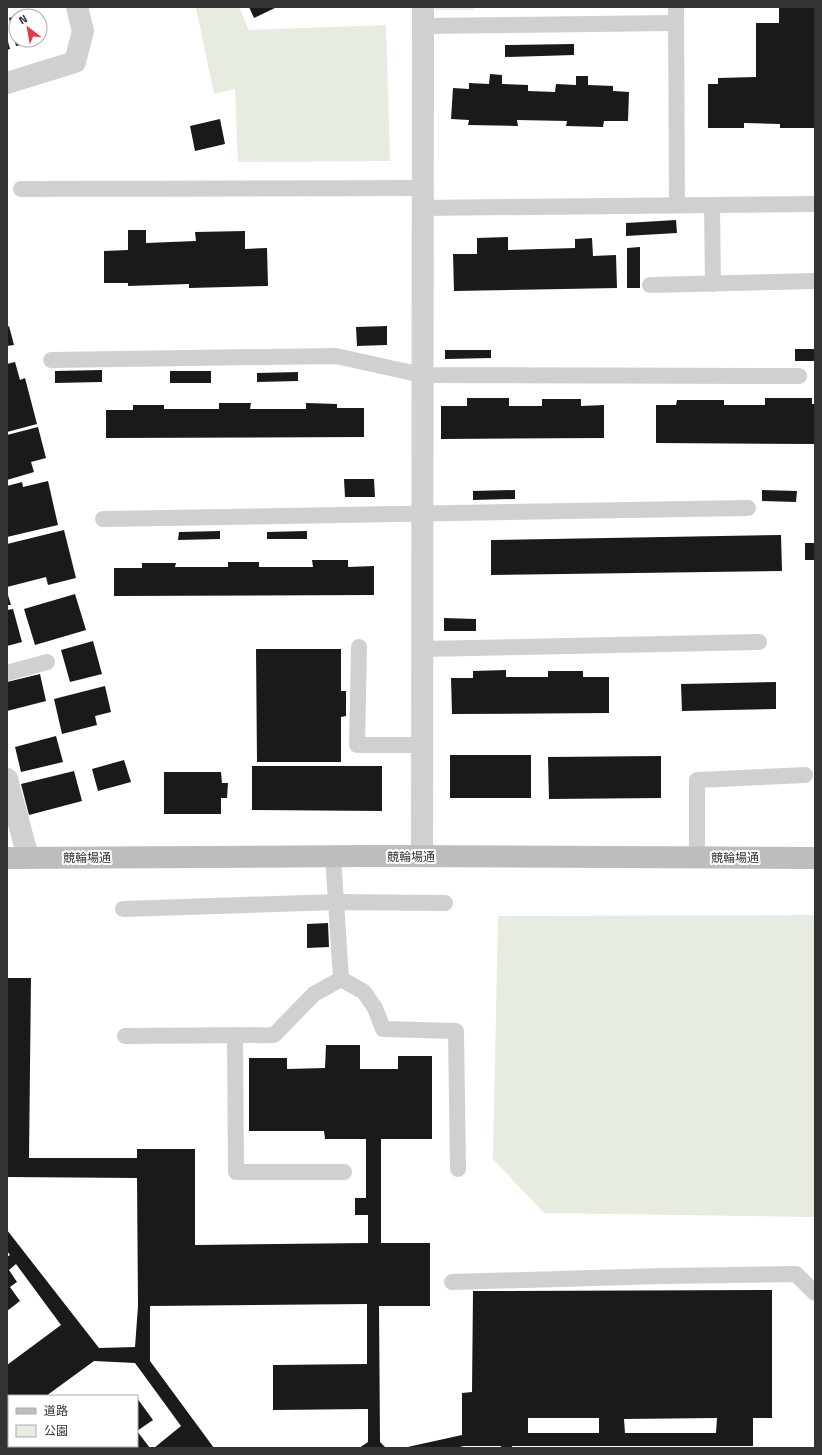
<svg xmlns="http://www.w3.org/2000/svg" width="822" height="1455" font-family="'Titillium Web','Noto Sans JP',sans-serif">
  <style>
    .green { fill: #e6ecdf }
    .building { fill: #1a1a1a; fill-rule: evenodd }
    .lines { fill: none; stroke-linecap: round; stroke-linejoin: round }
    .lane { stroke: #d0d0d0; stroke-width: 16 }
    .street { stroke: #d0d0d0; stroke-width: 22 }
    .secondary { stroke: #bdbdbd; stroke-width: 22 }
    .labels { text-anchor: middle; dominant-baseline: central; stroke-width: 4; stroke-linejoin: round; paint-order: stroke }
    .street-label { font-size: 12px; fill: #333; stroke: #fff }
  </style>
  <rect width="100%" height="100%" fill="#fff"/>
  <g class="green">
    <polygon points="199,7 239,7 249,30 386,25 390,161 238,162 235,89 214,94 196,8"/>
    <rect x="435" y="7" width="38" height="3"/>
    <polygon points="814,915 815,1217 544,1213 493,1159 498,916"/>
  </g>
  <g class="building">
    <polygon points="249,7 277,7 254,18"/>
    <polygon points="779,7 815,7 815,128 780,128 780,124 744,123 744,128 708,128 708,84 718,84 718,78 756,77 756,23 779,23"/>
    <polygon points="32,12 33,16 18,16 18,15"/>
    <polygon points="16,16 16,40 40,41 16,46 9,18"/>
    <polygon points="7,38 10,49 7,50"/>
    <polygon points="574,44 574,55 505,57 505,45"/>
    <polygon points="490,74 502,75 502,84 528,85 528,91 555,92 556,84 576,85 576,76 588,76 588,85 613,86 613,91 629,92 628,121 604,121 603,127 566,126 567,121 517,120 518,126 468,125 469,120 451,119 453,88 469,89 469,83 489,84"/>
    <polygon points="220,119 225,144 195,151 190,126"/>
    <polygon points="676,220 677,233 626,236 626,223"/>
    <polygon points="128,230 146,230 146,243 196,241 195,232 245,231 245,249 267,248 268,286 189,288 189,284 128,286 128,283 104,283 104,251 128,250"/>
    <polygon points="508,237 508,250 575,248 575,239 592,238 593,256 616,255 617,288 454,291 453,254 477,254 477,238"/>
    <polygon points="640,247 640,288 627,288 627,248"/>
    <polygon points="9,326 14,345 7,346 7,327"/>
    <polygon points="387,326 387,345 357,346 356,327"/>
    <rect x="795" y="349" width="20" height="12"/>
    <polygon points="445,350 491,350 491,358 445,359"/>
    <polygon points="15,362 20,380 25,378 37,424 7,432 7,364"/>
    <polygon points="102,370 102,382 55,383 55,371"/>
    <rect x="170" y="371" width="41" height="12"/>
    <polygon points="298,372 298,381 257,382 257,373"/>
    <polygon points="467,398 509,398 509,406 542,406 542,399 581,399 581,406 604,405 604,438 441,439 441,406 467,406"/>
    <polygon points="765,398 812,398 812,404 815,404 815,444 656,443 656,405 676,405 677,400 724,400 724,405 765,405"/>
    <polygon points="219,403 251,403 250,409 306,409 306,403 337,404 337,408 364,408 364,437 106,438 106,410 133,410 133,405 164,405 164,409 219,409"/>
    <polygon points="38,427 46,458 31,462 34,472 7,480 7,435"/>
    <polygon points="344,479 374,479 375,497 345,497"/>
    <polygon points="48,481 58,525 7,537 7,486 22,482 23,487"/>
    <polygon points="515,490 515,499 473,500 473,491"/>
    <polygon points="762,490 797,491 796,502 762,501"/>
    <polygon points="64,530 76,578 48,585 46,577 7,587 7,544"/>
    <polygon points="220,531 220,539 178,540 179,532"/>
    <polygon points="307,531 307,539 267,539 267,532"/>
    <polygon points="781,535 782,571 491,575 491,540"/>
    <rect x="805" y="543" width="10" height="17"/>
    <polygon points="312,560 348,560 348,567 374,566 374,595 114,596 114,568 142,568 142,563 176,563 175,567 228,567 228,562 259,562 259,567 313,567"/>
    <polygon points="7,592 11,605 7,605"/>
    <polygon points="75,594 86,630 35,645 24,609"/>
    <polygon points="13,609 22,642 7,646 7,610"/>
    <polygon points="444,618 476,619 476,631 444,631"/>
    <polygon points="93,641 102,674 70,682 61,650"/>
    <polygon points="256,649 341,649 341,691 346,691 346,716 341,717 341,762 257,762"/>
    <polygon points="506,670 506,677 548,677 548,671 583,671 583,677 609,677 609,713 452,714 451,678 473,678 473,671"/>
    <polygon points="40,674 46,701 7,711 7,682"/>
    <polygon points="776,682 776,709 682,711 681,684"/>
    <polygon points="105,686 111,712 95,716 97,725 62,734 54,699"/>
    <polygon points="56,736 63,762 21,772 15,747"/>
    <rect x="450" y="755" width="81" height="43"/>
    <polygon points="661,756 661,798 549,799 548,757"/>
    <polygon points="124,760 131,782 98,791 92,769"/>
    <polygon points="252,766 382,766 382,811 252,810"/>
    <polygon points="74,771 82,801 29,815 21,784"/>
    <polygon points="164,772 221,772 222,783 228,783 227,798 221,798 221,814 164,814"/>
    <polygon points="328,923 329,947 307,948 307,924"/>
    <polygon points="7,978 31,978 29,1158 137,1158 137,1149 195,1149 195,1245 368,1243 368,1215 355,1215 355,1198 366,1198 366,1139 325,1139 324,1131 249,1131 249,1058 287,1058 287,1069 325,1068 326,1045 360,1045 360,1069 398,1069 398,1056 432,1056 432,1139 381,1139 381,1243 430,1243 430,1306 379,1306 380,1442 386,1448 359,1448 368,1442 368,1409 273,1410 273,1365 367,1364 367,1304 150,1306 150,1361 214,1448 154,1448 181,1426 135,1363 94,1361 46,1396 9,1396 9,1423 7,1424 7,1365 61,1325 16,1264 9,1270 17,1282 10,1287 20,1301 7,1311 7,1257 10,1255 7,1251 7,1230 99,1348 135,1347 138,1306 137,1178 7,1177"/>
    <path d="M772 1290V1418H753V1446H512V1448H501V1446H464L455 1448H403L462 1435V1393L472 1392 473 1291ZM528 1418H599V1433H528ZM717 1418 716 1433H625L624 1419Z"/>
    <polygon points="137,1398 153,1420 137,1431"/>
    <polygon points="137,1431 150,1448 132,1448 131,1446 137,1446"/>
  </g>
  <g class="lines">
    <g class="lane">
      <polyline points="676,7 677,205"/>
      <polyline points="423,26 676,23"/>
      <polyline points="21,189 422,188"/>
      <polyline points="712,205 713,284"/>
      <polyline points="422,208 815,204"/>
      <polyline points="650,285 815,281"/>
      <polyline points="51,360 336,356 422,375 799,376"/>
      <polyline points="103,519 748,508"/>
      <polyline points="359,647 357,745 422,745"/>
      <polyline points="422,649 759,642"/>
      <polyline points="7,673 47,662"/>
      <polyline points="697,857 697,780 805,775"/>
      <polyline points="123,909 336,902 445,903"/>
      <polyline points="341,979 364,992 375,1008 383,1029 456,1031 458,1169"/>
      <polyline points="235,1035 236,1172 344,1172"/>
      <polyline points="125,1036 274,1035 314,994 341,979 333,856"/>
      <polyline points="452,1282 663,1276 796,1274 815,1293"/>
      <polyline points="90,1448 92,1446"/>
    </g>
    <g class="street">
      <polyline points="7,83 75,62 83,31 77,7"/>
      <polyline points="7,779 28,857"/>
      <polyline points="422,856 423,7"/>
    </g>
    <polyline class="secondary" points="7,858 374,856 815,858"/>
  </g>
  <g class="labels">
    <g class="street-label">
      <text x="411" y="856">競輪場通</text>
      <text x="87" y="857">競輪場通</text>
      <text x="735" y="857">競輪場通</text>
    </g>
  </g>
  <rect width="822" height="1455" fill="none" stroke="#333333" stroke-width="16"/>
  <rect x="8" y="1395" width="130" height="52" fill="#ffffff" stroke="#adadad"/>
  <rect x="16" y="1408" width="20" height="6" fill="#bdbdbd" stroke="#adadad"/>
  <text x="44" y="1415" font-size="12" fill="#333333">道路</text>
  <rect x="16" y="1425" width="20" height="12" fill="#e6ecdf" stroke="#adadad"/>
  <text x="44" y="1435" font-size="12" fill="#333333">公園</text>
  <g transform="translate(28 28) rotate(329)"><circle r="19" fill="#ffffff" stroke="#adadad"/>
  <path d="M0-3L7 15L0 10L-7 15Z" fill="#e63946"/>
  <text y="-6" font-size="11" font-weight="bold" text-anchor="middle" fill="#333333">N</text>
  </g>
</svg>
